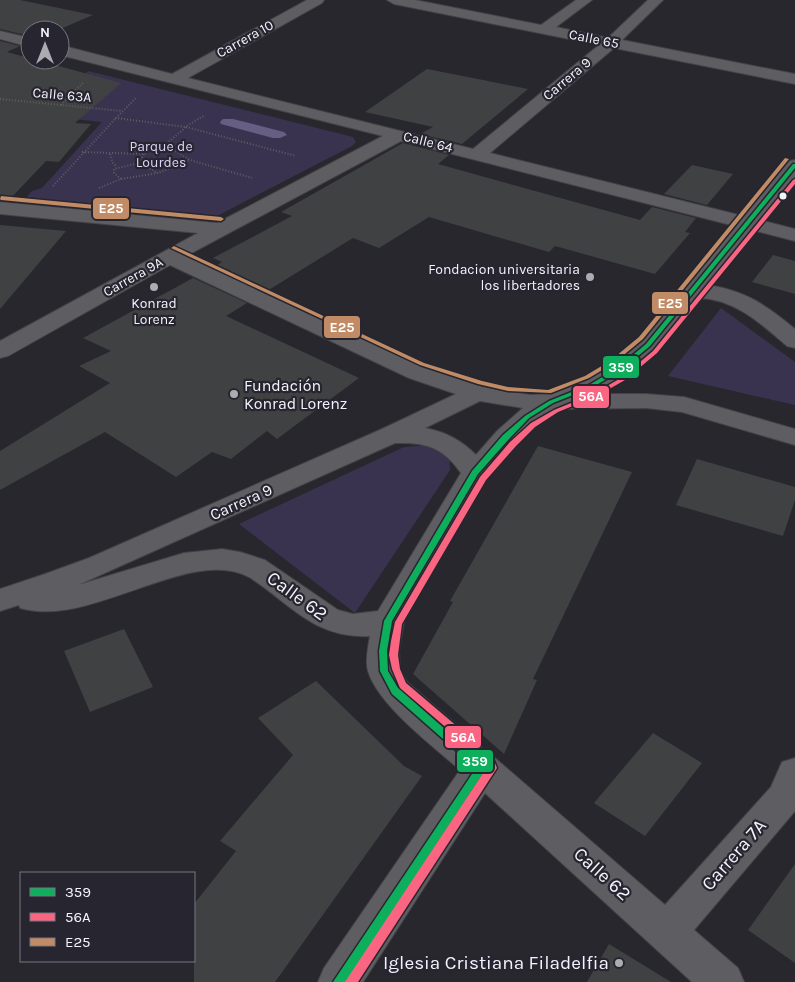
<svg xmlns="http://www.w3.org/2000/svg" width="795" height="982" font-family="Karla,sans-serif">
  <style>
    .green { fill: #3a3350 }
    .water { fill: #675e83 }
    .building { fill: #404142 }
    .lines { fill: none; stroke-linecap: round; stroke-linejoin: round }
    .minor-casing { stroke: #434246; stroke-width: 2 }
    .path { stroke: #5f5e63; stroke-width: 2; stroke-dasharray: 1 2; stroke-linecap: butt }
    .minor { fill: #5e5d61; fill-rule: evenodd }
    .bus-1-casing { stroke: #27252f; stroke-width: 3 }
    .bus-2-casing { stroke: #27252f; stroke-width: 3 }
    .bus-3-casing { stroke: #27252f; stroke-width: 3 }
    .bus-1 { fill: #0daf5c; fill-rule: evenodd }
    .bus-2 { fill: #fa6682; fill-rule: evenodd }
    .bus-3 { fill: #c18c65; fill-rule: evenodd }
    .bus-dot { fill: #f4f2fa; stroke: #27252f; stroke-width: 2 }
    .poi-dot { fill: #adabb2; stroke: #27252f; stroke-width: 2 }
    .labels { text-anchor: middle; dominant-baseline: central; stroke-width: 4.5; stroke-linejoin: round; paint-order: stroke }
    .far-street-label { font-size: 14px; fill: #f4f2fa; stroke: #27252f }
    .far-park-label { font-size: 14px; fill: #ded5fd; stroke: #27252f }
    .far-poi-label { font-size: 14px; fill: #f4f2fa; stroke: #27252f; text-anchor: end }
    .poi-label { font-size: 16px; fill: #f4f2fa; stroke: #27252f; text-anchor: start }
    .street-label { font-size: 16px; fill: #f4f2fa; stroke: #27252f }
    .near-street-label { font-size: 19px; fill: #f4f2fa; stroke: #27252f }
    .near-poi-label { font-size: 19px; fill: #f4f2fa; stroke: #27252f; text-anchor: end }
    .line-badge { stroke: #27252f; stroke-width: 2 }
    .badge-label { font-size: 14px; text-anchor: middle; font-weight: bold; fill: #fff }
  </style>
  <rect width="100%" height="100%" fill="#28272d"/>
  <g class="green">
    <polygon points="88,71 353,137 356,142 352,146 217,216 192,220 21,204 32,191 42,188 102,122 73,119 67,89"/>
    <polygon points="721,308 795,362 795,405 668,376"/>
    <polygon points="433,445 449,454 450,470 355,613 239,524 404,447"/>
  </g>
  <polygon class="water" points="223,119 233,119 284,132 287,135 280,138 273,138 221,124 220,122"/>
  <g class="building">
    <polygon points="0,0 20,0 93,15 58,30 30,30 30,36 0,29"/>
    <polygon points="0,41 20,46 7,52 121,83 75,123 91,124 59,162 46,161 8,201 0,200"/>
    <polygon points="427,69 483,80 528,89 462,144 420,134 433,127 365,112"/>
    <polygon points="403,143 449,155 438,164 640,220 652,207 696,218 685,232 690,233 655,274 555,246 549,252 429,217 379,248 353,238 267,291 214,267 222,262 213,258 292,216 281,212"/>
    <polygon points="692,165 733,174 707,205 664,194"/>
    <polygon points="0,225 66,231 0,309"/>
    <polygon points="773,255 795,261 795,294 752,282"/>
    <polygon points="193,278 247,303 226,316 359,378 277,439 267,431 231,459 212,452 176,477 105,432 0,490 0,451 110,383 79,366 111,351 83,338"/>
    <polygon points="538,446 632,472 533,679 537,680 504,754 413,674 453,602 450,601"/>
    <polygon points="697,459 795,487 795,500 783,536 676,505"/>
    <polygon points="124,629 153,687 90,712 64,651"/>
    <polygon points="316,681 404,766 422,776 275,982 194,982 194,904 236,851 220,841 293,755 258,718"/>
    <polygon points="653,733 702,763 645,836 594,803"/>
    <polygon points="795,864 795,963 748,930"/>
    <polygon points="609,944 671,982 587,982"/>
  </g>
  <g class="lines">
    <defs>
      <g id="minor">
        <path d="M307 0H324L322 3 188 78 473 149 599 45 394 4 387 0H415L541 25 576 0H592L556 27 608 38 648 0H663L622 40 795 74V84L614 48 490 153 743 216 789 161 795 160V177L760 220 795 229V241L752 230 708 285C746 291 766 305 795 329V348L787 346C760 323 735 299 698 298 668 335 639 375 593 394H646L684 397 795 429V445L682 412 646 408 557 409 536 422 515 443 486 478 404 621 399 651 400 670 407 682 665 905 771 787 782 762 795 758V811L694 930 738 968 744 982H692L485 793 363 982H318L324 968 460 770C433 746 378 705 368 671 365 661 368 647 370 636 314 639 291 604 249 577 189 545 91 629 20 608L19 605 0 611V589L45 574 89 558 382 429 456 394 409 378 170 265 8 356 0 358V341L198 233 0 214V202L217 223 383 136 60 55V45L172 74ZM401 141 735 226 640 340 609 365 582 381 548 394 531 395 483 387 427 368 186 256ZM480 401 523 408 497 431 476 455C461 440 446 432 425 428ZM395 443C426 442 443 447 461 473L378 611 353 614 338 610 265 560 240 552 222 549 184 553 78 585Z"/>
        <polygon points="0,31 30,38 30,47 0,39"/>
      </g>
    </defs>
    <use href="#minor" class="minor-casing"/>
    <g class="path">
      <polyline points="0,99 122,111"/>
      <polyline points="61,105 83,83"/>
      <polyline points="187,126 205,115"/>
      <polyline points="186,127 296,156"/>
      <polyline points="165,145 190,160 252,178"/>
      <polyline points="82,152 144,154 165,145 186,127 116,118 137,97"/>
      <polyline points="110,154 113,163 117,167"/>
      <polyline points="139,163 158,173"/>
      <polyline points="121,179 114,173 114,169 139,163 144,154"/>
      <polyline points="53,186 116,118"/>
      <polyline points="99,188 121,179 158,173 190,160"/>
    </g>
    <use href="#minor" class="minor"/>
    <defs>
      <polygon id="bus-1" points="793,164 795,164 795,168 650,346 620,371 593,387 553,403 529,418 509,439 478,474 392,621 387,651 388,671 398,688 485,764 487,767 346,982 333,982 476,768 392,694 380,671 379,651 384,621 472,471 503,435 525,416 549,401 589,385 616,369 646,344"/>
      <polygon id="bus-2" points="795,179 795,184 657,353 625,380 597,396 558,412 535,427 516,446 486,480 402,624 398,655 400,669 406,683 492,756 497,768 358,982 345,982 487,767 485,761 400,688 392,669 389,655 391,641 395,622 480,477 510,442 531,423 554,410 593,394 621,378 653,351 793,180"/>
      <g id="bus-3">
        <polygon points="785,158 789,159 643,339 614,363 589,378 551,393 508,391 478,384 420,365 171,248 174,246 176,247 424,363 482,381 508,387 548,390 585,376 610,361 639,337"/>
        <polygon points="1,196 221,217 224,219 221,221 1,200 0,199"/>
      </g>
    </defs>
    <use href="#bus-1" class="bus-1-casing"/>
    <use href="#bus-2" class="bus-2-casing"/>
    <use href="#bus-3" class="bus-3-casing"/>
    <use href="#bus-1" class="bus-1"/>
    <use href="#bus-2" class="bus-2"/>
    <use href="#bus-3" class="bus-3"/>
  </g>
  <circle class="bus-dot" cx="783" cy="196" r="4.5"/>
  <g class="poi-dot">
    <circle cx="590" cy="277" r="5"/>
    <circle cx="154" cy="287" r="5"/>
    <circle cx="234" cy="394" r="5"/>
    <circle cx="619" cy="963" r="5"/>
  </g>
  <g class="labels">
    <g class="far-street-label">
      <text transform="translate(245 39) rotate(-29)">Carrera 10</text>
      <text transform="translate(594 39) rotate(11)">Calle 65</text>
      <text transform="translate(567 79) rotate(-40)">Carrera 9</text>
      <text transform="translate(62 95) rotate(5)">Calle 63A</text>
      <text transform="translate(428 142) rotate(14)">Calle 64</text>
      <text transform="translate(133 277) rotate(-29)">Carrera 9A</text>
    </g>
    <g class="far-park-label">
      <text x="161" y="146">Parque de<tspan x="161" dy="16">Lourdes</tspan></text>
    </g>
    <g class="far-poi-label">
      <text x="580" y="269">Fondacion universitaria<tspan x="580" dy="16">los libertadores</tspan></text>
      <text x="154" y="303" text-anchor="middle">Konrad<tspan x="154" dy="16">Lorenz</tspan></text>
    </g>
    <g class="poi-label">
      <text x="244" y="385">Fundación<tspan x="244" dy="18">Konrad Lorenz</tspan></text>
    </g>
    <g class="street-label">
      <text transform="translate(241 502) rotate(-24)">Carrera 9</text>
    </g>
    <g class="near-street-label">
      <text transform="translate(297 596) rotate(36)">Calle 62</text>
      <text transform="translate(734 855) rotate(-49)">Carrera 7A</text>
      <text transform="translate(602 874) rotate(42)">Calle 62</text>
    </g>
    <g class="near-poi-label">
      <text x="609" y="963">Iglesia Cristiana Filadelfia</text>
    </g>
  </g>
  <g class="line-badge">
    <rect x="92" y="197" width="38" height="23" rx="5" fill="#c18c65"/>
    <rect x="651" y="291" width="38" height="24" rx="5" fill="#c18c65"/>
    <rect x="323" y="315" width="38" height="24" rx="5" fill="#c18c65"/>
    <rect x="602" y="355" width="38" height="24" rx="5" fill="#0daf5c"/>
    <rect x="572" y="385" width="38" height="24" rx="5" fill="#fa6682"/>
    <rect x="444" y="725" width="38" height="24" rx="5" fill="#fa6682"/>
    <rect x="456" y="749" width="38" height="24" rx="5" fill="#0daf5c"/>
  </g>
  <g class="badge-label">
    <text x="111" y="213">E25</text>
    <text x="670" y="308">E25</text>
    <text x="342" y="332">E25</text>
    <text x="621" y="372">359</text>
    <text x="591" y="401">56A</text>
    <text x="463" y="742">56A</text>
    <text x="475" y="766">359</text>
  </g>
  <rect x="20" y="872" width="175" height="90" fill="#27252f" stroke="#797780"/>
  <rect x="30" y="888" width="25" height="8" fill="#0daf5c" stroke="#797780"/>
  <text x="65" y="897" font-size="15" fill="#f4f2fa">359</text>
  <rect x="30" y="913" width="25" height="8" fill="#fa6682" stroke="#797780"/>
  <text x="65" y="922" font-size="15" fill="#f4f2fa">56A</text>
  <rect x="30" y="938" width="25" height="8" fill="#c18c65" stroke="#797780"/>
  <text x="65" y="947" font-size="15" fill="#f4f2fa">E25</text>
  <g transform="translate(45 45)"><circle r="24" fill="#27252f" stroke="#797780"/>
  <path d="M0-4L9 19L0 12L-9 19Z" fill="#adabb2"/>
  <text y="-8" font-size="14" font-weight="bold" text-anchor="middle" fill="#f4f2fa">N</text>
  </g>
</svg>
